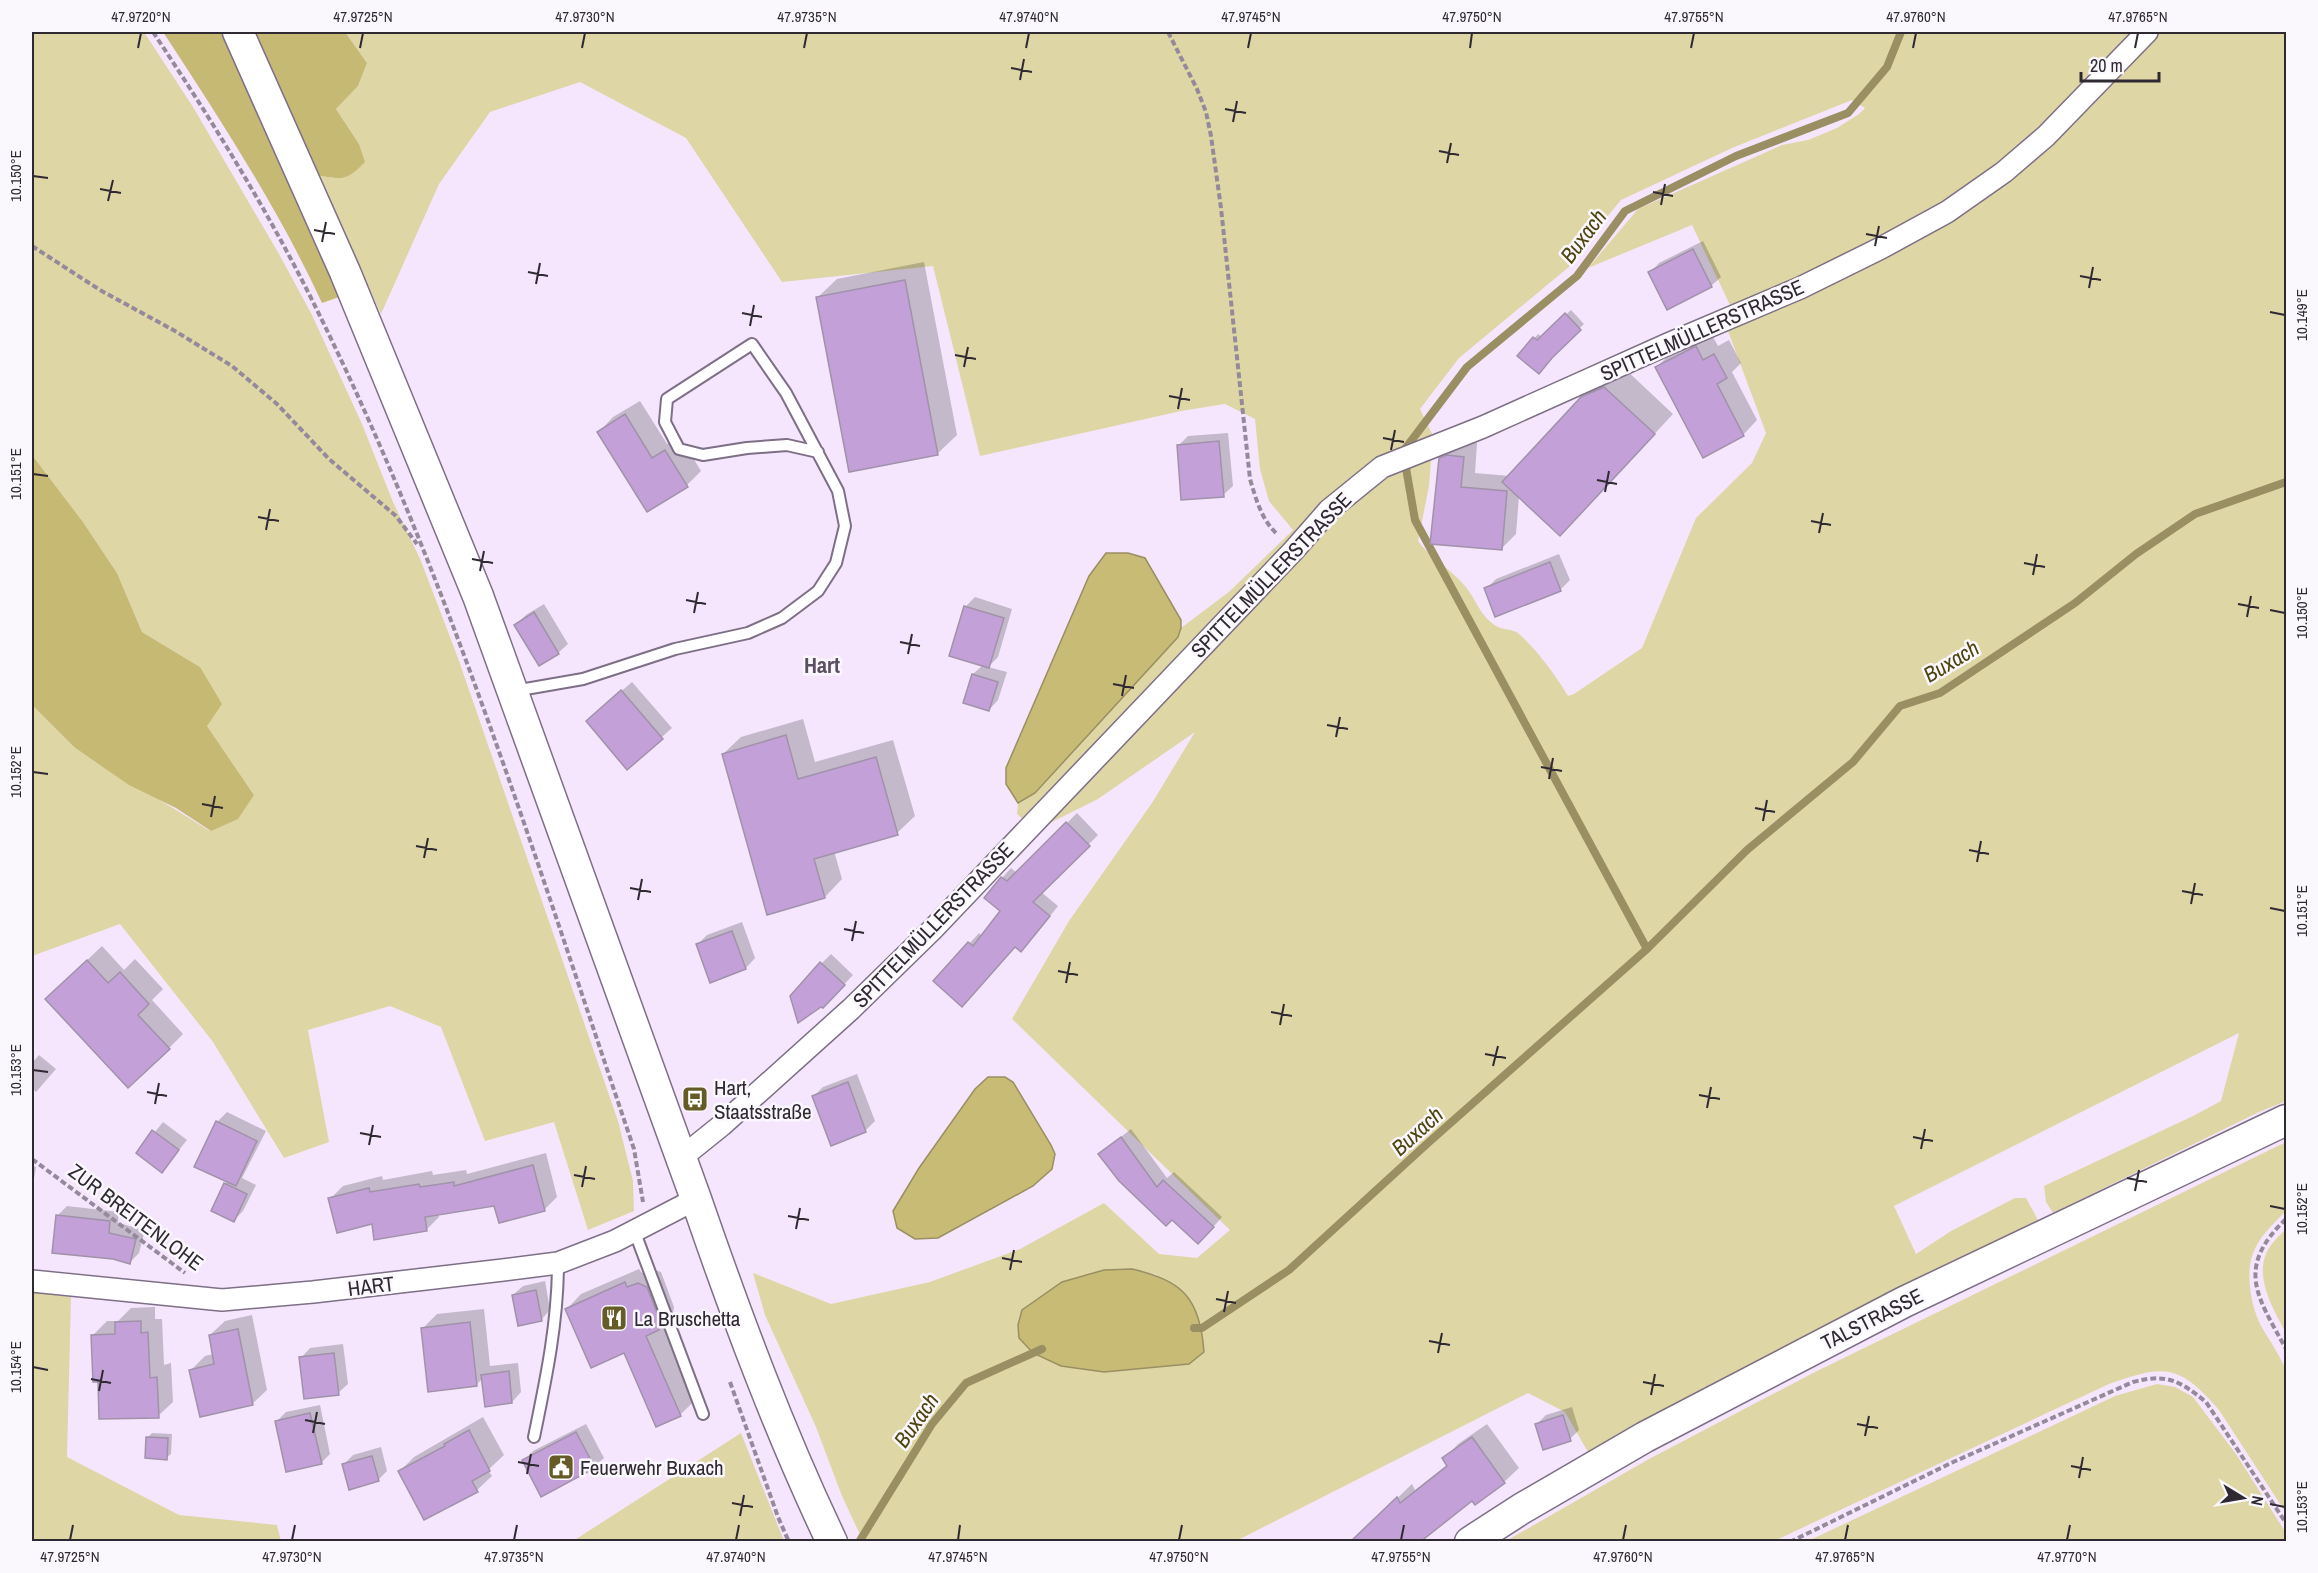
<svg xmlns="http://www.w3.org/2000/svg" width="2318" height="1573" font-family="'Archivo Narrow',sans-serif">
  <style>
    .green { fill: #dfd6a5; fill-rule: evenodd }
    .forest { fill: #c6b974 }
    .water { fill: #c8bb76; stroke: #9a8f62; stroke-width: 1.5 }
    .shadow { fill: #0003 }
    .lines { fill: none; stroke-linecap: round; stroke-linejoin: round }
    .stream { stroke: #9a8f62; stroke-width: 8 }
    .building { fill: #c4a0d9; stroke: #a092a9; stroke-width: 1.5 }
    .lane-casing { stroke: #7d6f85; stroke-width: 14 }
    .street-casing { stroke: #7d6f85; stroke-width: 24 }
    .secondary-casing { stroke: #7d6f85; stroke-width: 33 }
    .path { stroke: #958a9b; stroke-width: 4; stroke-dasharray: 6 3; stroke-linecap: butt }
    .lane { stroke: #fff; stroke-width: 10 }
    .street { stroke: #fff; stroke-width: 21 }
    .secondary { stroke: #fff; stroke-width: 30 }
    .ticks { fill: none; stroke: #2f2932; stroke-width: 2 }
    .labels { text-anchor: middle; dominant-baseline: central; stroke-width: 5; stroke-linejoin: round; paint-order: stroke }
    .street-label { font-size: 21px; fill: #2f2932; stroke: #fbf8fd }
    .poi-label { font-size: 21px; fill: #2f2932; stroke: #fbf8fd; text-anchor: start }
    .water-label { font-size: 22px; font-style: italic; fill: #4e440e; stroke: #fbf8fd }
    .neighbourhood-label { font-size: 22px; font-weight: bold; fill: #5b4f63; stroke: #fbf8fd }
    .neatline { fill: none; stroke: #2f2932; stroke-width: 2 }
    .ticks-label { font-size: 15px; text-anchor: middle; fill: #2f2932 }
  </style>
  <rect width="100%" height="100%" fill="#f5e6fe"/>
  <g class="green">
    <polygon points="32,32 144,32 193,107 279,254 312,315 362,424 393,502 421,561 458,658 618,1121 633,1181 634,1211 588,1230 554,1122 485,1141 441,1027 390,1006 308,1030 329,1142 284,1158 213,1042 120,924 32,956 32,705 74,747 210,831 254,795 207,726 200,667 142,632 117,573 83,522 32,455"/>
    <path d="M345 32H2132C2115 49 2098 66 2081 84 2055 113 2029 144 1997 167 1914 227 1820 263 1730 310V305L1692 225 1588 268 1638 209 1782 145 1808 140 1837 128 1859 114 1865 108 1852 100 1732 148 1621 200 1588 240 1570 266 1459 358 1420 409 1433 436 1429 486 1418 541C1431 559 1451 569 1465 586 1476 599 1480 616 1496 626 1503 630 1512 629 1518 633 1534 646 1558 678 1568 696L1574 694 1642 648 1696 518 1752 463 1766 433 1728 331 1729 327 1906 244 2132 57 2159 32H2286V1101L2259 1112 2053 1213 2046 1202 2044 1186 2193 1116 2221 1101 2239 1033 1894 1206 1916 1254 1951 1231 2015 1198H2026L2038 1220 1752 1365 1588 1452 1565 1412 1528 1393 1236 1541H863L842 1496 816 1427 765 1315 753 1273 831 1304 930 1282 1020 1249 1104 1203 1159 1254 1197 1258 1230 1230 1012 1019 1069 921 1152 803 1195 732 1098 799 1036 830 1017 814 1018 803 1035 793 1178 637 1181 628 1230 591 1293 530 1269 501 1260 469 1255 419 1225 404 1181 411 980 456 933 266 782 282 686 138 580 82 490 112 439 184 381 314 317 175 334 178 359 144 336 109 358 86 367 63ZM1132 1269 1158 1275 1022 1310C1059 1281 1085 1271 1132 1269Z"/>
    <path d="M2286 1142V1211C2262 1235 2246 1250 2250 1286 2251 1299 2255 1314 2261 1326 2270 1341 2279 1354 2286 1370V1513L2219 1410C2179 1364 2165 1364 2109 1384L1774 1541H1506L1649 1459 1815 1372Z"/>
    <path d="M2286 1229V1333C2275 1312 2255 1280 2266 1254 2270 1244 2279 1236 2286 1229Z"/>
    <polygon points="32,1292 71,1297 67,1457 179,1515 277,1525 281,1541 32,1541"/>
    <polygon points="2157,1384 2175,1387 2193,1397 2236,1454 2286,1533 2286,1541 1808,1541 2115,1396"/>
    <polygon points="741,1433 784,1541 573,1541"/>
  </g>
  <g class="forest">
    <path d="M163 32H229L342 288 339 297 322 303C278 208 220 119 163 32Z"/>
    <path d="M250 32H345L367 63 358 86 336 109 359 144 365 162C346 181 343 180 317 175Z"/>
    <polygon points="32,455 83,522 117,573 142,632 200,667 222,704 207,726 254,795 238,819 211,831 176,808 129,785 74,747 32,705"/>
  </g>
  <g class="water">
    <polygon points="1106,553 1128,553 1145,558 1181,620 1181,628 1178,637 1035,793 1018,803 1006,784 1006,768 1089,576"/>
    <polygon points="988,1077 1005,1077 1013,1082 1051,1145 1055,1154 1052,1169 1033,1186 938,1238 915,1239 897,1228 893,1211 919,1168 975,1089"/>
    <path d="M1132 1269C1183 1281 1200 1298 1204 1352L1189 1364 1104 1372 1061 1366 1033 1353 1019 1338 1018 1325 1022 1310 1062 1282 1104 1270Z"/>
  </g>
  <g class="shadow">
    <polygon points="1703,241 1721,277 1711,286 1650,273 1659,263"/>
    <polygon points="924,262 957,435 937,454 817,298 837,279"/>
    <polygon points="1571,310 1584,324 1556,352 1520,356 1538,334 1542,337"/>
    <polygon points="1711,333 1718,346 1729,340 1741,363 1732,372 1757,420 1743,435 1657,367 1671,353"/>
    <polygon points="1624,368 1673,414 1579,515 1519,496 1516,534 1501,549 1440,459 1455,444 1462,441 1477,443 1475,473 1510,476 1602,378"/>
    <polygon points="640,401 667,444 680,436 701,471 687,485 599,432 613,417"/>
    <polygon points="1228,433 1233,486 1223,495 1178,446 1188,436"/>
    <polygon points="1559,554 1570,580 1560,590 1486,589 1496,579"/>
    <polygon points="975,597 1012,609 998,657 988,667 1007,672 998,700 989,710 973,674 983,665 965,607"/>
    <polygon points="544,604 568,644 558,653 516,625 526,615"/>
    <polygon points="632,682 672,728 627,768 597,712"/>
    <polygon points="803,719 815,762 893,740 915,816 897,833 834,851 842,879 825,897 768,913 723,754 741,737"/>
    <polygon points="1077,813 1098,835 1041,892 1058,906 1031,940 1021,950 1016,945 935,981 979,933 982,936 1002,911 986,898 1002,878 1011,868 1017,873"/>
    <polygon points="742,922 755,958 746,968 697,945 707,935"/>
    <polygon points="102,946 124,970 135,959 163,989 152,1000 183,1034 169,1048 61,985"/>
    <polygon points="831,954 853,975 832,997 822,963"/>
    <polygon points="39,1055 56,1069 36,1092 32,1088 32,1063"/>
    <polygon points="857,1074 875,1121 865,1131 814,1096 823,1087"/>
    <polygon points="227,1112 266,1131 242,1178 256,1185 243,1211 234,1220 225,1184 228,1181 217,1122"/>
    <polygon points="163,1122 187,1140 162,1171 138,1153"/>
    <polygon points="1131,1129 1167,1178 1174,1172 1222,1217 1208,1233 1100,1154"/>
    <polygon points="546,1153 557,1197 544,1210 495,1204 438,1213 439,1217 426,1230 373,1223 330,1199 343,1186 382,1176 383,1180 432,1171 433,1175 466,1170 467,1174"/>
    <polygon points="32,1166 36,1167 32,1190"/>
    <polygon points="67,1206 119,1212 118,1223 145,1230 139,1253 130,1262 57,1216"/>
    <polygon points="639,1269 642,1273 653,1269 661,1272 674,1307 673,1314 662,1324 695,1400 680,1415 625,1351 567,1309 581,1294"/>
    <polygon points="545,1281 550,1310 541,1320 513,1295 523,1286"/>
    <polygon points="155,1307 155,1319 162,1319 164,1365 171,1363 173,1402 158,1416 100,1380 92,1336 107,1321 118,1321 131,1308"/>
    <polygon points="484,1309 490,1366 518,1363 521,1392 512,1402 483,1378 476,1385 422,1329 437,1314"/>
    <polygon points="252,1315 267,1390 252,1404 191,1370 205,1356 214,1354 210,1335 225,1321"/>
    <polygon points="343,1344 348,1384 338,1393 301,1358 310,1348"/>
    <polygon points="320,1405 330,1454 321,1463 276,1422 286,1412"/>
    <polygon points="1572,1407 1579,1430 1570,1439 1537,1424 1546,1415"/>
    <polygon points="483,1417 504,1455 488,1470 492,1476 477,1490 425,1518 400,1471 414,1457"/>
    <polygon points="586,1424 604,1458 594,1467 524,1461 533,1451"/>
    <polygon points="1487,1424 1519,1468 1504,1482 1473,1499 1352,1542 1412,1484 1415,1490 1448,1464 1444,1459 1458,1444"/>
    <polygon points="152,1433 172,1434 171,1454 166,1458 148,1437"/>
    <polygon points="381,1447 387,1471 378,1480 343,1465 353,1455"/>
  </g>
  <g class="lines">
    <g class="stream">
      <polyline points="1405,449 1467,367 1577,276 1625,211 1736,156 1848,113 1887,67 1901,32"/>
      <polyline points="1406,468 1415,520 1647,949"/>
      <polyline points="1194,1328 1202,1328 1289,1270 1429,1142 1647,949 1747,850 1853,762 1900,706 1940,693 2075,603 2136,554 2195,514 2286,482"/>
      <polyline points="859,1542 932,1424 966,1383 1042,1349"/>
    </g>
  </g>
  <g class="building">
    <polygon points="1693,249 1712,287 1667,310 1648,272"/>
    <polygon points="905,280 938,455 849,472 816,297"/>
    <polygon points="1565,313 1581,330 1552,358 1539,374 1517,356 1533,337 1537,340"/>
    <polygon points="1696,346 1703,360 1714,354 1727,378 1717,384 1744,436 1703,458 1655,367"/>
    <polygon points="1604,387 1655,434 1560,536 1502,482 1581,397"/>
    <polygon points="625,414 652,458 665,450 688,487 647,512 597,432"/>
    <polygon points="1219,441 1224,497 1181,500 1177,445"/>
    <polygon points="1447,455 1464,457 1461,487 1507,491 1502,550 1430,544 1439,458"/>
    <polygon points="1550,562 1561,591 1495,617 1484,588"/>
    <polygon points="964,606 1004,618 989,668 949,656"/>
    <polygon points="534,612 559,654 539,666 514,625"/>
    <polygon points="972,674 998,682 989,711 963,703"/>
    <polygon points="621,690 663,739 627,770 586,721"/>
    <polygon points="786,735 798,779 876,757 898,835 814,859 825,898 767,915 722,754"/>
    <polygon points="1066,822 1090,846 1033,902 1050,916 1021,952 1015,947 962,1007 933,981 968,942 973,946 1000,911 984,898 1001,877 1007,881"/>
    <polygon points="732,931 746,969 710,983 696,944"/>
    <polygon points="87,960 108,983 120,972 149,1004 138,1015 170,1049 128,1088 45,999"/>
    <polygon points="820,962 845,985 823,1008 821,1007 798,1023 790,996"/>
    <polygon points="848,1082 866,1132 831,1146 812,1096"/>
    <polygon points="216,1121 257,1141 236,1186 194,1167"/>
    <polygon points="152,1130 179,1150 162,1173 136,1153"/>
    <polygon points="1121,1137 1157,1187 1163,1180 1214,1227 1198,1244 1172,1220 1166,1226 1119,1181 1098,1154"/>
    <polygon points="533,1165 545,1211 499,1223 494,1206 425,1217 427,1231 374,1240 372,1224 337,1233 328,1198 369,1188 370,1192 419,1184 420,1187 454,1182 454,1186"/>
    <polygon points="224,1183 247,1194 234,1222 211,1211"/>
    <polygon points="56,1215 110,1221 109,1233 136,1239 130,1264 113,1259 52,1253"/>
    <polygon points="625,1282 627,1287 638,1283 647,1287 661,1323 659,1330 646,1336 681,1416 656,1427 624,1353 591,1368 565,1309"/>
    <polygon points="536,1290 542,1321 518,1326 512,1295"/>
    <polygon points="141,1321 141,1333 148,1332 150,1378 157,1377 159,1418 99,1419 98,1382 93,1382 91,1335 115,1334 115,1322"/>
    <polygon points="470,1322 477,1386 428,1392 421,1328"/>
    <polygon points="238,1329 253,1405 200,1417 189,1370 214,1364 209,1335"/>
    <polygon points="334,1353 339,1395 304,1399 299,1357"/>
    <polygon points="509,1371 512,1403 485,1407 481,1375"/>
    <polygon points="310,1413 322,1464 286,1472 275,1421"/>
    <polygon points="1563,1415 1571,1441 1543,1450 1535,1424"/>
    <polygon points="469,1430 490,1471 472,1481 478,1492 424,1520 398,1471 445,1446 444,1444"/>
    <polygon points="576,1432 595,1468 541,1497 522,1460"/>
    <polygon points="146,1437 168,1438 167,1460 145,1458"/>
    <polygon points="1472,1437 1505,1483 1475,1505 1472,1501 1420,1542 1350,1542 1397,1497 1400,1503 1447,1466 1442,1458"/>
    <polygon points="372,1456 379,1481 349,1490 342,1464"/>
  </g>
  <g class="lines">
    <defs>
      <g id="lane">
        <polyline points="514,691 583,679 675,649 748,633 782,618 818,591 836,563 845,526 838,491 786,393 752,344 667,399 665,422 679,449 703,455 747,448 787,445 818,452"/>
        <polyline points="634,1230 703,1414"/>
        <path d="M534 1437C546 1379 558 1322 558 1263"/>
      </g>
      <g id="street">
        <polyline points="681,1158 722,1125 851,1009 932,930 1294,550 1329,510 1382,467 1483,427 1668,344 1800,288 1881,248 1947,212 2004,172 2046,136 2147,32"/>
        <polyline points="32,1281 222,1300 313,1292 503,1270 558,1263 615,1241 696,1199"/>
      </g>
      <g id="secondary">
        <path d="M238 32 345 272 478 596 696 1199C736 1315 779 1431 832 1542"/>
        <polyline points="1470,1542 1521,1509 1645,1437 1904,1302 2286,1120"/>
      </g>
    </defs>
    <use href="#lane" class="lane-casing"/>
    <use href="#street" class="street-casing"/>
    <use href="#secondary" class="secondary-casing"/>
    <g class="path">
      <path d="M153 32C213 122 270 214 318 312 450 579 538 867 634 1149L643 1202"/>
      <path d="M1168 32 1197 89 1206 112 1211 136 1221 208 1250 479C1256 499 1261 519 1277 534"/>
      <polyline points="32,246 100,290 175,331 232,366 277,404 329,459 396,516 417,544"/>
      <polyline points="32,1159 185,1273"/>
      <path d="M2286 1219C2235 1268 2257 1296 2286 1349"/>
      <polyline points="730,1382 778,1517 789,1542"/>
      <path d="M1790 1542 1951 1463 2133 1382C2167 1373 2180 1381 2206 1402L2286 1523"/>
    </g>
    <use href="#lane" class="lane"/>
    <use href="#street" class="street"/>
    <use href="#secondary" class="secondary"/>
  </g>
  <path class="ticks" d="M138 48 141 33M360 48 363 33M582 48 585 33M804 48 807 33M1026 48 1029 33M1248 48 1251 33M1470 48 1472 33M1691 48 1694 33M1913 48 1916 33M2135 48 2138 33M1011 68 1032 72M1020 80 1024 59M1225 109 1246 113M1233 122 1237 101M1439 151 1459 155M1447 163 1451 143M33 176 48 178M100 189 121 193M1653 192 1673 196M108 201 113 180M1661 205 1665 184M314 230 335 234M1866 234 1887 238M322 242 326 222M1875 246 1879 226M528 272 548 276M2080 276 2101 280M536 284 540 263M2089 288 2093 267M2270 312 2285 315M742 313 762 317M750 326 754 305M955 355 976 359M964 367 968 347M1169 396 1190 400M1178 409 1182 388M1383 438 1404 442M1391 450 1395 430M33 474 48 476M1597 480 1617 484M1605 492 1609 471M258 517 279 521M1811 521 1831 525M266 530 270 509M1819 533 1823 513M472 559 493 563M2024 563 2045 567M480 571 484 551M2033 575 2037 554M686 600 706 604M2238 604 2259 608M2270 610 2285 613M694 613 698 592M2247 617 2251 596M900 642 920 646M908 654 912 634M1113 684 1134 688M1122 696 1126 675M1327 725 1348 729M1336 737 1340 717M1541 767 1562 771M33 772 48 774M1549 779 1553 758M202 804 223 808M1755 808 1775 812M211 817 215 796M1763 821 1767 800M416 846 437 850M1969 850 1989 854M424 858 428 838M1977 862 1981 841M630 888 651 892M2182 891 2203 895M638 900 642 879M2191 904 2195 883M2270 908 2285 911M844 929 864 933M852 941 856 921M1058 971 1078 975M1066 983 1070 962M1271 1012 1292 1016M1280 1025 1284 1004M1485 1054 1506 1058M1493 1066 1498 1046M33 1070 48 1072M147 1092 167 1096M1699 1095 1720 1099M155 1104 159 1083M1707 1108 1711 1087M360 1133 381 1137M1913 1137 1933 1141M369 1145 373 1125M1921 1149 1925 1129M574 1175 595 1179M2127 1178 2147 1182M582 1187 586 1166M2135 1191 2139 1170M2270 1206 2285 1209M788 1216 809 1220M796 1229 800 1208M1002 1258 1022 1262M1010 1270 1014 1250M1216 1299 1236 1303M1224 1312 1228 1291M1429 1341 1450 1345M1438 1353 1442 1333M33 1367 48 1370M91 1379 111 1383M1643 1382 1664 1386M99 1391 103 1370M1651 1395 1655 1374M305 1420 325 1424M1857 1424 1878 1428M313 1433 317 1412M1865 1436 1869 1416M518 1462 539 1466M2071 1466 2091 1470M527 1474 531 1454M2079 1478 2083 1457M732 1503 753 1507M2270 1504 2285 1507M740 1516 744 1495M70 1540 73 1525M292 1540 295 1525M514 1540 517 1525M736 1540 739 1525M958 1540 960 1525M1179 1540 1182 1525M1401 1540 1404 1525M1623 1540 1626 1525M1845 1540 1848 1525M2067 1540 2070 1525"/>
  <defs>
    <symbol id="bus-square" viewBox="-11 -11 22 22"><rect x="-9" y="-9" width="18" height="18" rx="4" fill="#645b27" stroke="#fbf8fd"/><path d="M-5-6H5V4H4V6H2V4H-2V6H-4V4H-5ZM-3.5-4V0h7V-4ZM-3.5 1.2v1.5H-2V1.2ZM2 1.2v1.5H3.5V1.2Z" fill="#fff"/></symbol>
    <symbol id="restaurant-square" viewBox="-11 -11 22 22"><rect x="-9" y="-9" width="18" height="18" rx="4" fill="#645b27" stroke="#fbf8fd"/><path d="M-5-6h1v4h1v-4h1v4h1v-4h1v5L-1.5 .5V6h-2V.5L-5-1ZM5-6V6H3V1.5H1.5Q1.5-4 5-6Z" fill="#fff"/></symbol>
    <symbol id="civic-square" viewBox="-11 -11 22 22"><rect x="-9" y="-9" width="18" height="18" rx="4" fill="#645b27" stroke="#fbf8fd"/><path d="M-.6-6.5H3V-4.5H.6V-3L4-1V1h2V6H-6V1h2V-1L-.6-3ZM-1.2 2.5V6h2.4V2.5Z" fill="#fff"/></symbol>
  </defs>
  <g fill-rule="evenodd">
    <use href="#bus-square" x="680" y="1084" width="30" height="30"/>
    <use href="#restaurant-square" x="599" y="1303" width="30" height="30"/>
    <use href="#civic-square" x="546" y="1452" width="30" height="30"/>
  </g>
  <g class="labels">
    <g class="street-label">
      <text transform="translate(1702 330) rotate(-24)">SPITTELMÜLLERSTRASSE</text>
      <text transform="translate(1271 575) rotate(-46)">SPITTELMÜLLERSTRASSE</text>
      <text transform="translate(933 925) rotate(-46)">SPITTELMÜLLERSTRASSE</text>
      <text transform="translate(136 1217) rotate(37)">ZUR BREITENLOHE</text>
      <text transform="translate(371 1286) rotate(-7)">HART</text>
      <text transform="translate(1872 1319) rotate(-27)">TALSTRASSE</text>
    </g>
    <g class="poi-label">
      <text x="714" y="1087">Hart,<tspan x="714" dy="24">Staatsstraße</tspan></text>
      <text x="634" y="1318">La Bruschetta</text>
      <text x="580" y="1467">Feuerwehr Buxach</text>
    </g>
    <g class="water-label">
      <text transform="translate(1583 236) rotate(-53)">Buxach</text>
      <text transform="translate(1951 661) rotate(-31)">Buxach</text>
      <text transform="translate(1417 1131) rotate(-42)">Buxach</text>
      <text transform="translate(916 1420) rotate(-55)">Buxach</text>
    </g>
    <g class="neighbourhood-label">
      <text x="822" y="665">Hart</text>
    </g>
  </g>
  <rect width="2318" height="1573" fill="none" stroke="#fbf8fd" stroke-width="66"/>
  <g transform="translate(2243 1498) rotate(101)" stroke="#fbf8fd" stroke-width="4.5" paint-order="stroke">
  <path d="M0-4.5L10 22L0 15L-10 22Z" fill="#2f2932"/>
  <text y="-9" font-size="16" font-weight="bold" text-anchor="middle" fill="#2f2932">N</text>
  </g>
  <path d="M2081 72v9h78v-9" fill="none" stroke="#2f2932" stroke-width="3"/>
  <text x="2090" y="72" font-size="18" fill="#2f2932" stroke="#fbf8fd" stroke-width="4.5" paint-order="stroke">20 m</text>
  <rect x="33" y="33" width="2252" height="1507" class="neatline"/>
  <g class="ticks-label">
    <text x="141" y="22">47.9720°N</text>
    <text x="363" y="22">47.9725°N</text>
    <text x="585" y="22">47.9730°N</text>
    <text x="807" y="22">47.9735°N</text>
    <text x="1029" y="22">47.9740°N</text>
    <text x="1251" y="22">47.9745°N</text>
    <text x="1472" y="22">47.9750°N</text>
    <text x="1694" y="22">47.9755°N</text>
    <text x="1916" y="22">47.9760°N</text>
    <text x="2138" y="22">47.9765°N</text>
    <text transform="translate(16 176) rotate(-90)" y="5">10.150°E</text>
    <text transform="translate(2302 315) rotate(-90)" y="5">10.149°E</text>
    <text transform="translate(16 474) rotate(-90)" y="5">10.151°E</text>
    <text transform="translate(2302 613) rotate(-90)" y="5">10.150°E</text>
    <text transform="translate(16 772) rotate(-90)" y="5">10.152°E</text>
    <text transform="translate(2302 911) rotate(-90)" y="5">10.151°E</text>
    <text transform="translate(16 1070) rotate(-90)" y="5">10.153°E</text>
    <text transform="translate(2302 1209) rotate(-90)" y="5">10.152°E</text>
    <text transform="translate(16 1367) rotate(-90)" y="5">10.154°E</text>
    <text transform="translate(2302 1507) rotate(-90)" y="5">10.153°E</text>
    <text x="70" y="1562">47.9725°N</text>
    <text x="292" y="1562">47.9730°N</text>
    <text x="514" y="1562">47.9735°N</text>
    <text x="736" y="1562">47.9740°N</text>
    <text x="958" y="1562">47.9745°N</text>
    <text x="1179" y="1562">47.9750°N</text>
    <text x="1401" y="1562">47.9755°N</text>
    <text x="1623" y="1562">47.9760°N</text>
    <text x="1845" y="1562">47.9765°N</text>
    <text x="2067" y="1562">47.9770°N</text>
  </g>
</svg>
